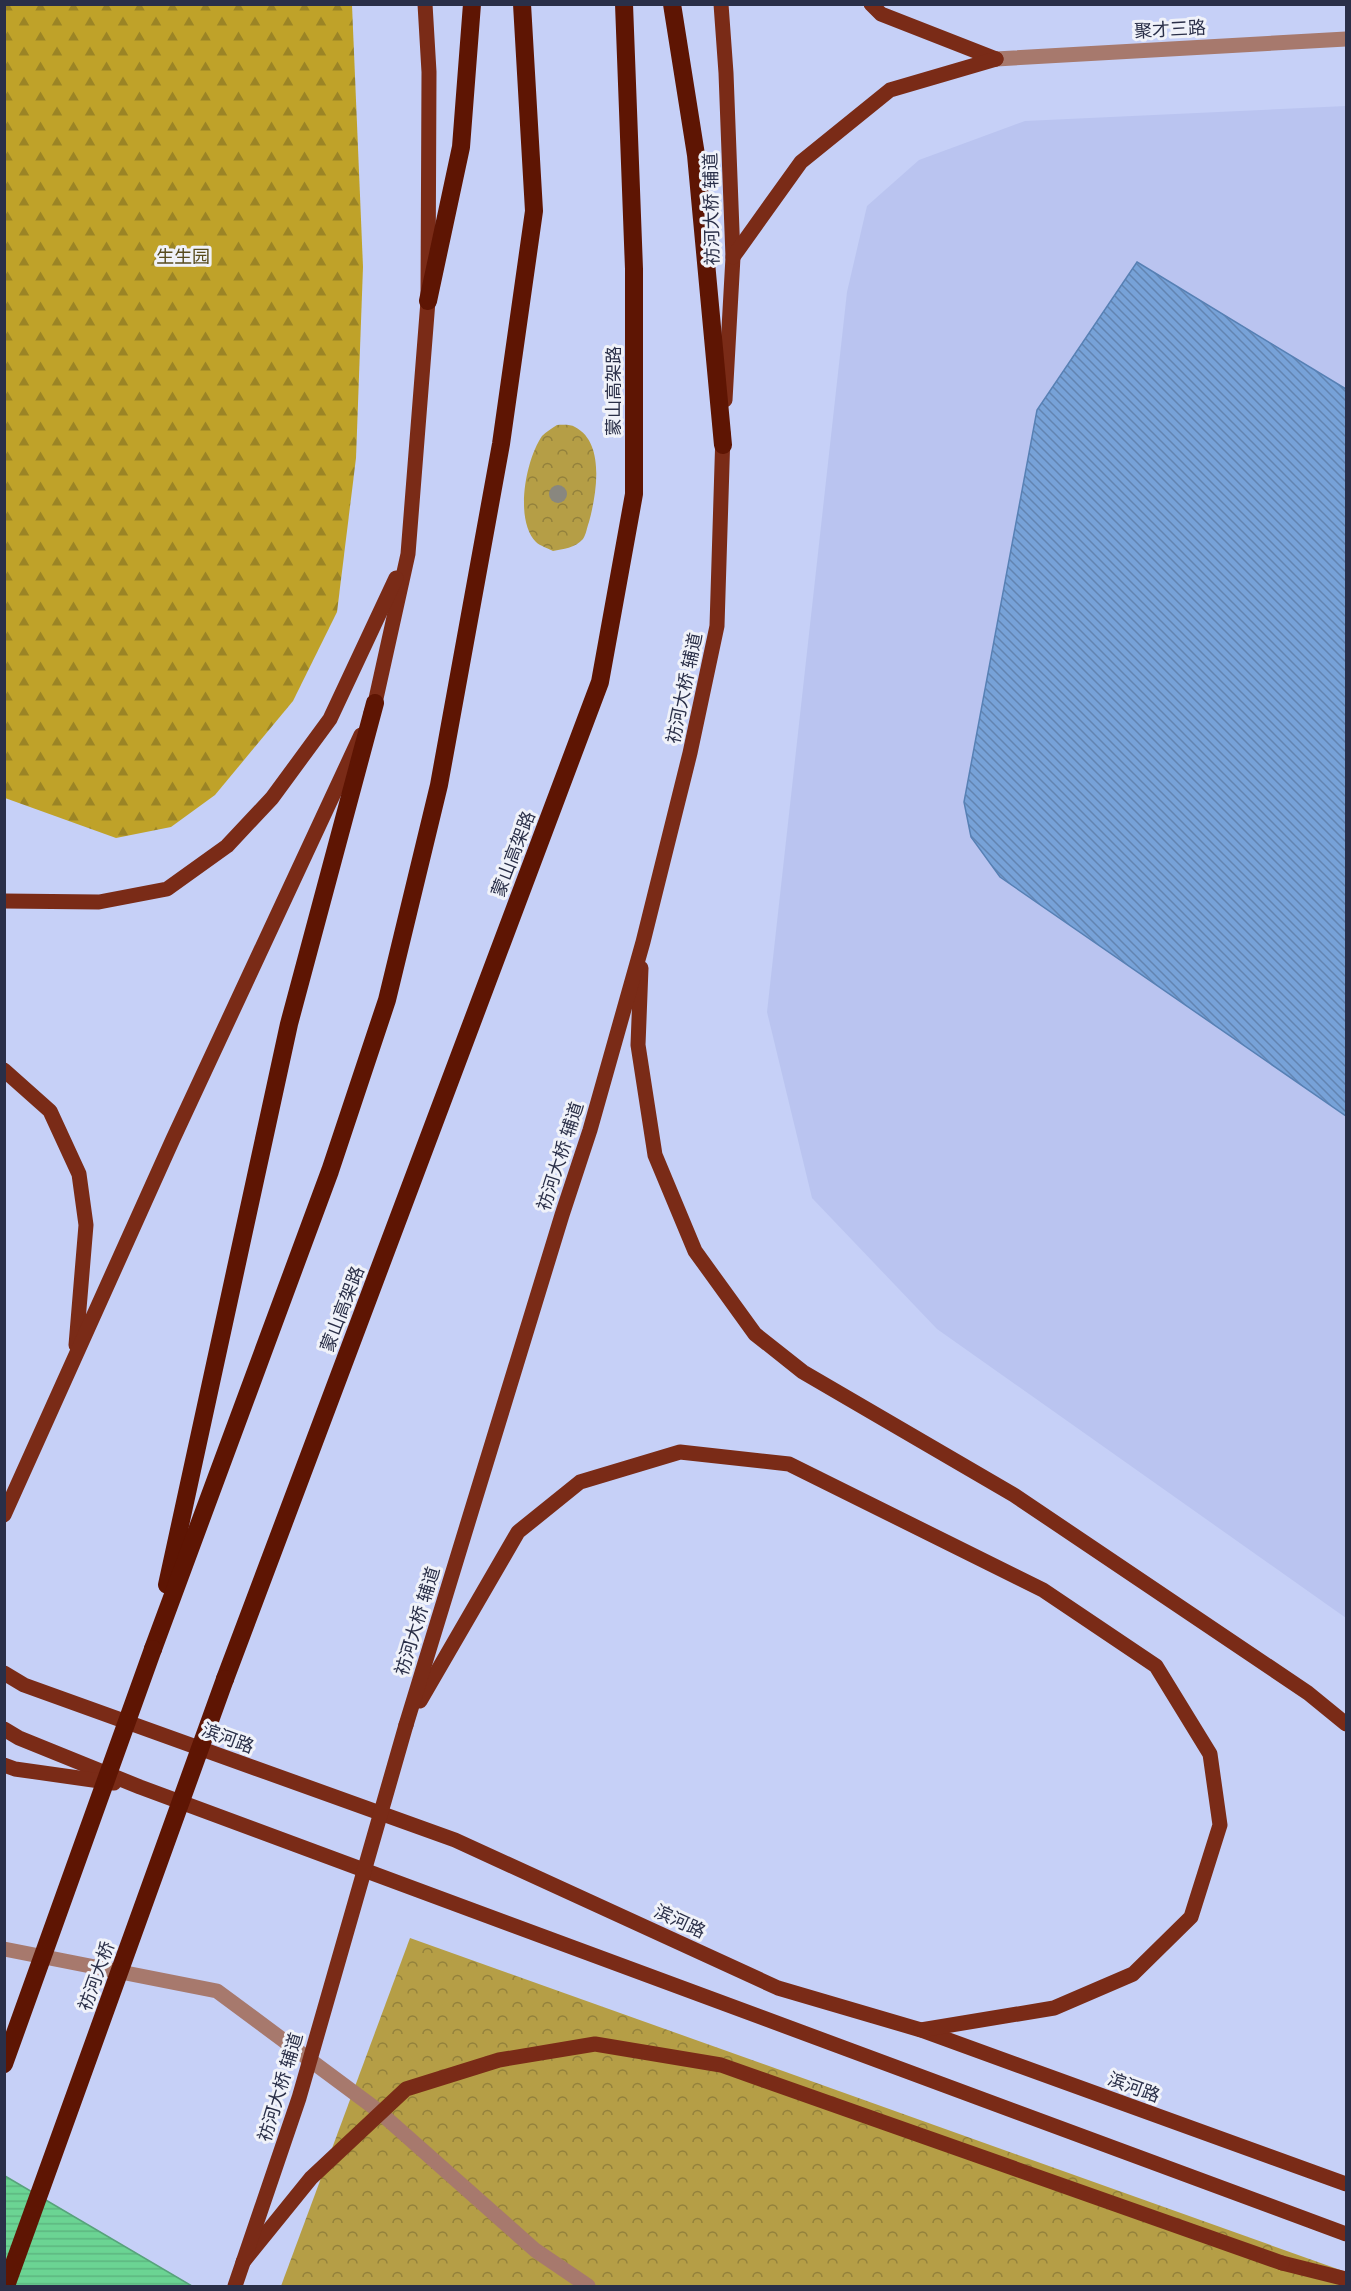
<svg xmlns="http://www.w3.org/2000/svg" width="1351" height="2291" font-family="'PT Sans','Noto Sans SC',sans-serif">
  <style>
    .built { fill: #bac4f0 }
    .forest { fill: url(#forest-firs) }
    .park { fill: url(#park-crowns) }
    .water { fill: url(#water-rules); stroke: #58a27c; stroke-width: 1.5 }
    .building { fill: url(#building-back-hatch); stroke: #5780b4; stroke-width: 1.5 }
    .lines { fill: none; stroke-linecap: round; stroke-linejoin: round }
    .minor { stroke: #a7796d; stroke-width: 15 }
    .major { stroke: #7a2b17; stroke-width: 15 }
    .highway { stroke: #5e1503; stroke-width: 18 }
    .major-bridge { stroke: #7a2b17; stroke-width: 15 }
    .highway-bridge { stroke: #5e1503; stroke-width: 18 }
    .tree { fill: #89877f }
    .labels { text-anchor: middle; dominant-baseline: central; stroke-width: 6; stroke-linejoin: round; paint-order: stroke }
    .street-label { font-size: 18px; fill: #2a2f48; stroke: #f0f2f9 }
    .park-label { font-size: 18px; fill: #574b1d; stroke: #f0f2f9 }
  </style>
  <defs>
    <pattern id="forest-firs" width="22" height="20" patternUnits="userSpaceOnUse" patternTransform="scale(1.5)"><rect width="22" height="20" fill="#bfa229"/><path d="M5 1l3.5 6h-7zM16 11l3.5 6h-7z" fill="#9b8425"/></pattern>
    <pattern id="park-crowns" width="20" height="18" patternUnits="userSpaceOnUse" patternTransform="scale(1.5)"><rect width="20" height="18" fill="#b59e46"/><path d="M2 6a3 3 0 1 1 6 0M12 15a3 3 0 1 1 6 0" fill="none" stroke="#93813c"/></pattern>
    <pattern id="water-rules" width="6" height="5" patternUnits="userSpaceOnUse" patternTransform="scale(1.5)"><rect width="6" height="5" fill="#6bd493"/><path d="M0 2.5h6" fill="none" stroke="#5db680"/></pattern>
    <pattern id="building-back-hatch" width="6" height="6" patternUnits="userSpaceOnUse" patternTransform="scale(1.5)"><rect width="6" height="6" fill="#77a2d8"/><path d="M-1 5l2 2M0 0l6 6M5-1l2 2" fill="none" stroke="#6284b1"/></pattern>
  </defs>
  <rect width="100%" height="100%" fill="#c6d0f7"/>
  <polygon class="built" points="1346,106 1346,1618 937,1329 812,1198 767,1012 847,292 867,206 919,160 1025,121"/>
  <polygon class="forest" points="5,4 352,5 363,267 356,458 337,612 293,701 215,795 171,827 116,838 5,798"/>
  <g class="park">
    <path d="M557 425C562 425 570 424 575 427 606 443 596 496 589 522 587 527 586 535 583 539 575 548 563 549 553 551 548 548 540 546 536 542 514 520 526 459 542 436 546 432 552 428 557 425Z"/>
    <polygon points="410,1938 1346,2272 1346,2286 281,2286"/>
  </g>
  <polygon class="water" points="5,2176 192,2286 5,2286"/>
  <polygon class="building" points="1137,262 1346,389 1346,1116 1000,877 971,837 964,802 1037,410"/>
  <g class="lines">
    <g class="minor">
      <polyline points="996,59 1346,39"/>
      <polyline points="4,1949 217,1991 376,2109 535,2250 588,2286"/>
    </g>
    <g class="major">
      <polyline points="721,4 726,73 733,257 725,400"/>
      <polyline points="871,4 881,14 996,59"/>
      <polyline points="733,257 801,162 890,90 996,59"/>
      <polyline points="371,713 375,703 408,554 428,301 429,72 425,4"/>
      <polyline points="4,901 99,902 167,889 227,846 272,798 330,719 396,578"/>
      <polyline points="641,968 638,1045 655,1155 695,1251 755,1334 803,1372 1014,1495 1308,1693 1346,1724"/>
      <polyline points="4,1070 50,1111 79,1174 86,1225 76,1345"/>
      <polyline points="4,1515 173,1139 361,735"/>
      <polyline points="4,1673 24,1685 455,1840 778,1988 921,2030 1346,2184"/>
      <polyline points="420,1701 518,1532 580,1482 680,1452 789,1464 1043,1590 1156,1666 1210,1754 1220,1825 1191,1917 1133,1974 1054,2008 921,2030"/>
      <polyline points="406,1725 562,1215 590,1130 643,942 690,753 717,626 723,433"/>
      <polyline points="4,1729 19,1738 140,1787 1346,2234"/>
      <polyline points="4,1765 15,1769 114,1783"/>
      <polyline points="1282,2263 1346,2279"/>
    </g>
    <g class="highway">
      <polyline points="672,4 696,155 723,445"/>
      <polyline points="428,301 461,147 472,4"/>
      <polyline points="167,1585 289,1024 375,703"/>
      <polyline points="153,1649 330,1171 387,1000 439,785 501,444 534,211 522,4"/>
      <polyline points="225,1679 600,682 634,494 634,269 624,4"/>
    </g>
    <g class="major-bridge">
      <polyline points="243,2262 311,2178 406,2089 499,2060 595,2044 721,2065 1282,2263"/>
      <polyline points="235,2286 299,2098 406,1725"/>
    </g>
    <g class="highway-bridge">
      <polyline points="4,2064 153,1649"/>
      <polyline points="6,2286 225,1679"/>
    </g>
  </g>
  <circle class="tree" cx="558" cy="494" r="9"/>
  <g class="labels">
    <g class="street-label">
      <text transform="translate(1170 29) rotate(-3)">聚才三路</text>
      <text transform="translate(711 209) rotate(-91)">祊河大桥 辅道</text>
      <text transform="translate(613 391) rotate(-90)">蒙山高架路</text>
      <text transform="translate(684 688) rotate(-78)">祊河大桥 辅道</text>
      <text transform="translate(513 854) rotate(-69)">蒙山高架路</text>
      <text transform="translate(560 1156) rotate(-72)">祊河大桥 辅道</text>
      <text transform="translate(342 1309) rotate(-69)">蒙山高架路</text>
      <text transform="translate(417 1621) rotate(-73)">祊河大桥 辅道</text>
      <text transform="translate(228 1738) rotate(20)">滨河路</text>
      <text transform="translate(680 1921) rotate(25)">滨河路</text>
      <text transform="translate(96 1976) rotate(-70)">祊河大桥</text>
      <text transform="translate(280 2087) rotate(-73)">祊河大桥 辅道</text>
      <text transform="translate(1134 2087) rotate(20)">滨河路</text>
    </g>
    <g class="park-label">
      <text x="183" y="256">生生园</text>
    </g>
  </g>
  <rect width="1351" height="2291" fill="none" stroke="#2a2f48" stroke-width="12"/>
</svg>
